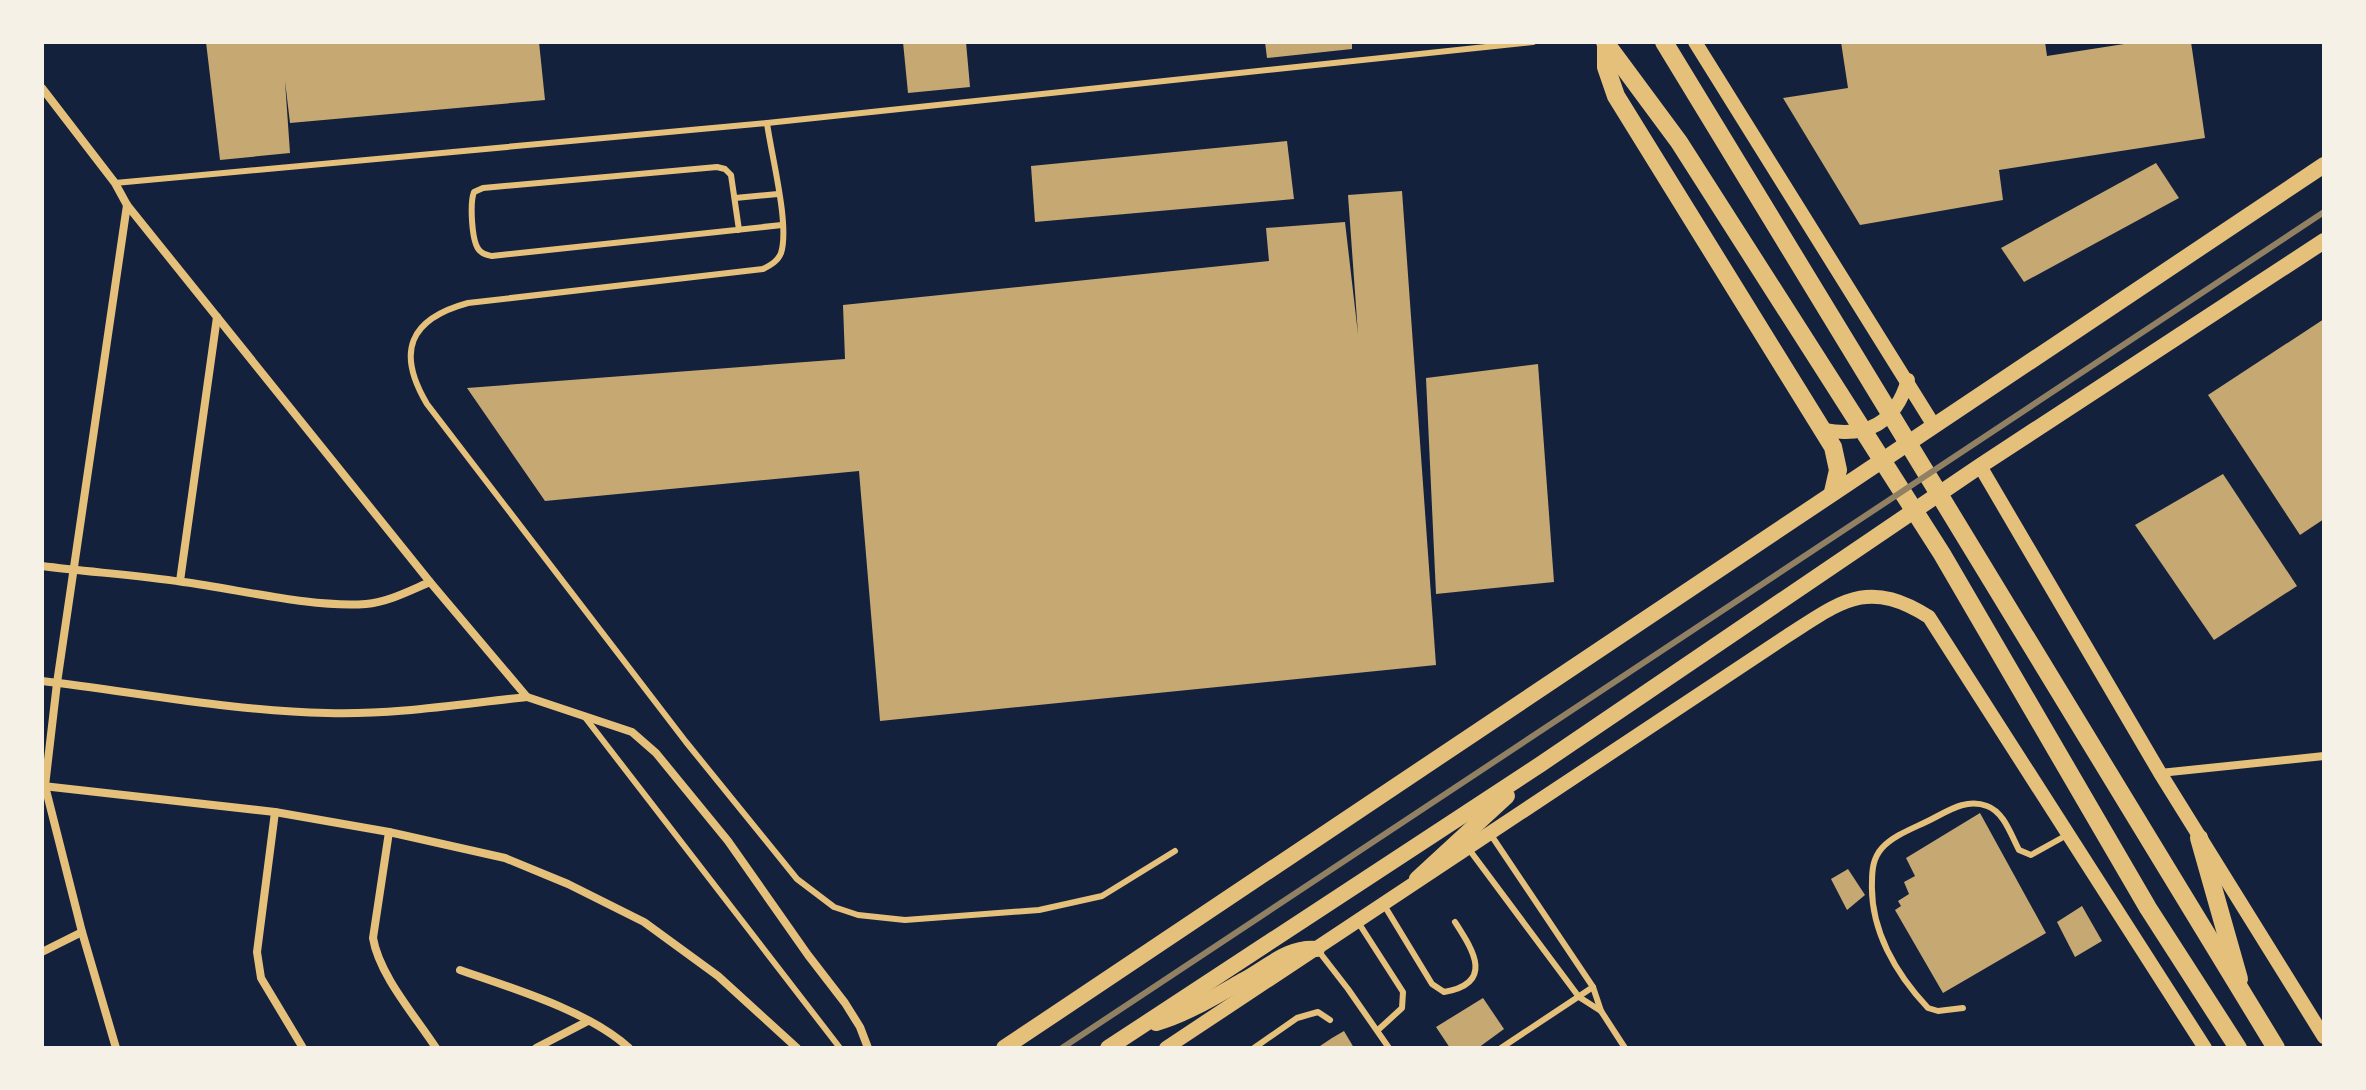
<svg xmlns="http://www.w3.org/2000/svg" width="2366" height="1090" font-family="Manrope,sans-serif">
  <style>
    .building { fill: #c6a872 }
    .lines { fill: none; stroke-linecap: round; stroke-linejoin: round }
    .service { stroke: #e5c07b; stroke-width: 6 }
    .minor { stroke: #e5c07b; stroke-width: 8 }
    .tertiary { stroke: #e5c07b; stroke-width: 14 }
    .secondary { stroke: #e5c07b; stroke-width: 16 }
    .primary { stroke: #e5c07b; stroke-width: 18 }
    .rail { stroke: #918062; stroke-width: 6 }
  </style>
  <rect width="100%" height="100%" fill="#14213d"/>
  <g class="building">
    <polygon points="206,42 539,42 545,100 290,123 285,81 290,153 220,160"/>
    <polygon points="903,42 966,42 970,87 908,93"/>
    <polygon points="1265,42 1352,42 1352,49 1267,58"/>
    <polygon points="1841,42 2045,42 2047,56 2137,42 2191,42 2205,138 1999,170 2003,200 1860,225 1783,98 1848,88"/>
    <polygon points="1287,141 1294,199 1035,222 1031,166"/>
    <polygon points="2156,163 2179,198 2024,282 2001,248"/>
    <polygon points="1402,191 1436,665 880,721 859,471 545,501 467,388 845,359 843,305 1269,261 1266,228 1345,222 1358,334 1348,195"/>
    <polygon points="2324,319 2324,519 2300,535 2208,395"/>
    <polygon points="1538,364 1554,582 1436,594 1426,378"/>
    <polygon points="2223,474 2297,586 2214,640 2135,525"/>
    <polygon points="1980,813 2046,933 1943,993 1895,910 1901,906 1898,901 1909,894 1904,882 1915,876 1906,858"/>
    <polygon points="1848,869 1865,895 1847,910 1831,879"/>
    <polygon points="2082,906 2102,941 2075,957 2057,922"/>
    <polygon points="1483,998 1504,1029 1478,1048 1450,1048 1436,1027"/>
    <polygon points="1344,1031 1354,1048 1317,1048 1332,1038"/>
  </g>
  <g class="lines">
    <g class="service">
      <path d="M767 123C771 154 790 225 781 253 778 261 771 265 763 269L468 303C409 319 396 352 427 404L686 742 797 879 834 907 858 915 905 920 1039 910 1102 896 1175 851"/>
      <polyline points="115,183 767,123 1533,42"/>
      <polyline points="735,198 778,194"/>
      <path d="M739 230 731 175 725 169 717 167 483 188 474 192C470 202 471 243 480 251 484 255 487 255 492 256L782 225"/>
      <polyline points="584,716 840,1048"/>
      <polyline points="1491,835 1593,987 1601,1011 1625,1048"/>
      <polyline points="1468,848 1579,997 1601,1011"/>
      <path d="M1384 905 1432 984 1444 992C1495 983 1473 950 1455 922"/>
      <polyline points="1358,922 1403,992 1402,1008 1378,1030"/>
      <polyline points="1317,949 1348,989 1389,1048"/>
      <path d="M1963 1008 1938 1011 1928 1008C1896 974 1870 930 1872 882 1872 870 1873 858 1882 848 1894 835 1914 828 1930 820 1948 811 1966 798 1987 806 2004 812 2011 835 2019 850L2031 855 2067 835"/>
      <polyline points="1254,1048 1297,1018 1318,1012 1330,1020"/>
      <polyline points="1501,1048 1593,987"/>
    </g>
    <g class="minor">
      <polyline points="42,88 115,183 127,205 430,582 527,697 632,732 656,753 728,841 808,955 845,1003 860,1027 868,1048"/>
      <path d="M42 566C89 572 136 575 183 582 238 589 311 608 366 604 388 602 409 591 430 582"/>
      <polyline points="180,581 217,317"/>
      <path d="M42 681C136 692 232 711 327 713 394 715 461 704 527 697"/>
      <polyline points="2160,773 2324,756"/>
      <polyline points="43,786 275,812 389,832 505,858 568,884 644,922 718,976 797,1048"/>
      <polyline points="275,812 257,952 261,978 303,1048"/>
      <path d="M389 832 373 938C379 975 416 1017 436 1048"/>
      <polyline points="42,952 82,932"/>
      <path d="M460 970C512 988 589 1011 629 1048"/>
      <polyline points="116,1048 82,932 45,786 57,683 127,205"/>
      <polyline points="536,1048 588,1021"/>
    </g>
    <g class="tertiary">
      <polyline points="1695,42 1933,424"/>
      <path d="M1824 430C1868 438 1895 423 1908 380"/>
      <polyline points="1980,466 2160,773 2324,1037"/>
      <path d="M1166 1048 1787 636C1842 601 1867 578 1929 617L2205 1048"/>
    </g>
    <g class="secondary">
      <polyline points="1417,879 1507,796"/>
      <path d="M1156 1023C1187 1014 1216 996 1244 980 1268 967 1289 946 1317 949"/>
      <polyline points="1004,1048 2324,165"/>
      <polyline points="1108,1048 1541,764 1980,466 2324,241"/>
    </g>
    <g class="primary">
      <polyline points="1605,42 1679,142 1942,554 2148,908 2238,1048"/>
      <polyline points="1664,42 2276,1048"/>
      <polyline points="1606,45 1606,67 1616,96 1833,447 1838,470 1833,492"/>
      <polyline points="2199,838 2239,979"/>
    </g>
    <polyline class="rail" points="1062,1048 2324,212"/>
  </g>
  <rect width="2366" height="1090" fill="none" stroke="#f6f1e7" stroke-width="88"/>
</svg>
